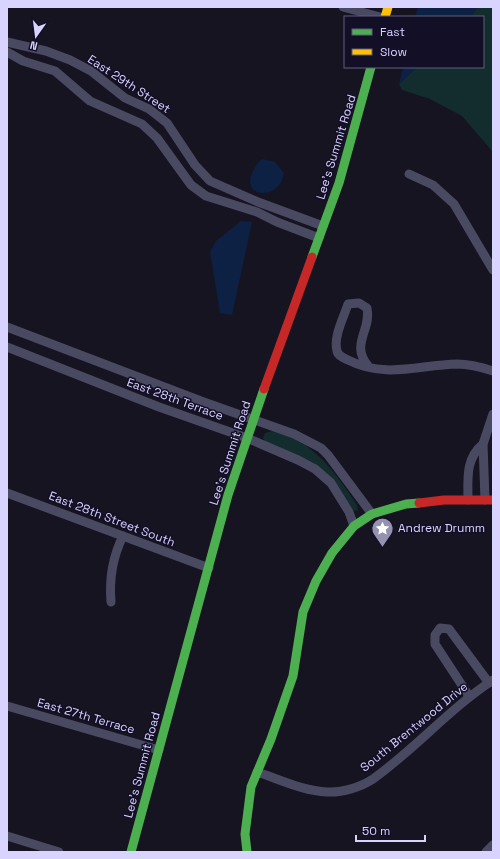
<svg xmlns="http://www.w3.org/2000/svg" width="500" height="859" font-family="'Space Grotesk',sans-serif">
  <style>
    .green { fill: #132c2d }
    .water { fill: #0d2144 }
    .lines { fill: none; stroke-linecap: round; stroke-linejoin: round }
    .street { stroke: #4a4962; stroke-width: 9 }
    .fast { stroke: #4caf50; stroke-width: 9 }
    .slow { stroke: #ffc107; stroke-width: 9 }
    .jam { stroke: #c62828; stroke-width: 9 }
    .labels { text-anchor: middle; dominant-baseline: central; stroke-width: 3; stroke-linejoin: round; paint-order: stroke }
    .street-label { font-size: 12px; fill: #d9d4ff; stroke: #130f26 }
    .poi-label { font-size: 12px; fill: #d9d4ff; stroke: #130f26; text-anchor: start }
  </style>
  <rect width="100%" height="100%" fill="#161421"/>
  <g class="green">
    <polygon points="477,7 493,7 493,152 462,116 430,99 402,90 399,84 417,67 483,67 483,17 471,17"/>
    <path d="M272 431C313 440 335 472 357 505L358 511 353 510 330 478 312 462 266 443 263 438 265 433Z"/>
  </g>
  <g class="water">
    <polygon points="418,7 477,7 471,17 415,17"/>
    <polygon points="403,67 417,67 399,84"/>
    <path d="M263 159 275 162 284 173C279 203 239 197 253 171 256 166 258 161 263 159Z"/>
    <polygon points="241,221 252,222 232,315 220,313 210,252 216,241"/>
  </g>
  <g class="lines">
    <g class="street">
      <polyline points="343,7 380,17"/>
      <polyline points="7,42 46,51 70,60 91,71 125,98 149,109 167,123 195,165 210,181 258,202 323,226"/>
      <polyline points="7,52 23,61 55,71 90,101 142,124 157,138 191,185 206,196 257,212 277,222 319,238"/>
      <polyline points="409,174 433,185 454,204 493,270"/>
      <polyline points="7,327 201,401 294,434 321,448 328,455 372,514"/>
      <polyline points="7,347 159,407 247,438 298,460 315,469 331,483 349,512 354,526"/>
      <path d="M369 367C349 345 372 330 367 308L359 303 348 304C344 317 333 337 337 351 338 356 344 358 348 360 386 379 418 365 457 364 469 364 481 367 493 371"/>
      <polyline points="7,493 209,568"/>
      <path d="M468 500C468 479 465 459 483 444"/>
      <polyline points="485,500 483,444 493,414"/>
      <path d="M111 602C109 578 112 558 123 536"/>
      <polyline points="469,696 435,644 435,635 440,628 449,629 489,683"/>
      <polyline points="7,706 159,750"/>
      <path d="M257 772C279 779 303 791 327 792 342 793 361 787 373 779 415 749 449 709 493 680"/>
      <polyline points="7,836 59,852"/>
      <polyline points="486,852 493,845"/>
    </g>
    <g class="fast">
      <polyline points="312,257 339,183 371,67"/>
      <polyline points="131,852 228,495 264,389"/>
      <polyline points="247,852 245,834 251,787 271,739 293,676 303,612 316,581 332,553 354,526 372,514 406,504 419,503"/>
    </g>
    <polyline class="slow" points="385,17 388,7"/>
    <g class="jam">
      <polyline points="264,389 312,257"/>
      <polyline points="419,503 444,500 493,500"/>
    </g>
  </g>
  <defs>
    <symbol id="sight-pin" viewBox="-11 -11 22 30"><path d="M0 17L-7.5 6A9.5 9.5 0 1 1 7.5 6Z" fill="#9591b1" stroke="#130f26"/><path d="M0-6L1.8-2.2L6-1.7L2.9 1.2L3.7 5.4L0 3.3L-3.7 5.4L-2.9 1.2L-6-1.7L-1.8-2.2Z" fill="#fff"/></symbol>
  </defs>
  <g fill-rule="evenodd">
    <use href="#sight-pin" x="370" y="516" width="25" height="34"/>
  </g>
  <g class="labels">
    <g class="street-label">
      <text transform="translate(129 84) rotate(33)">East 29th Street</text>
      <text transform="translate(336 147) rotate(-73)">Lee's Summit Road</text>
      <text transform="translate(175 399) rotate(20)">East 28th Terrace</text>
      <text transform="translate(230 453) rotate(-72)">Lee's Summit Road</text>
      <text transform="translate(112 519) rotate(21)">East 28th Street South</text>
      <text transform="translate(86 716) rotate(16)">East 27th Terrace</text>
      <text transform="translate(414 727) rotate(-39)">South Brentwood Drive</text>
      <text transform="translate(142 765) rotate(-75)">Lee's Summit Road</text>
    </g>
    <g class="poi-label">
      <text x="398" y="528">Andrew Drumm</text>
    </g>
  </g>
  <rect width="500" height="859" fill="none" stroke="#d9d4ff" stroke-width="16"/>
  <rect x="344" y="16" width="140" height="52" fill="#130f26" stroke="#625e7d"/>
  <rect x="352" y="29" width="20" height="6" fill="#4caf50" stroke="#625e7d"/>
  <text x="380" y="36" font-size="12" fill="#d9d4ff">Fast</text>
  <rect x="352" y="49" width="20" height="6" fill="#ffc107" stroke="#625e7d"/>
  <text x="380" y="56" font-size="12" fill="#d9d4ff">Slow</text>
  <g transform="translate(36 36) rotate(194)" stroke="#130f26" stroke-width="3" paint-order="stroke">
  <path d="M0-3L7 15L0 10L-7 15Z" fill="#d9d4ff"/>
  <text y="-6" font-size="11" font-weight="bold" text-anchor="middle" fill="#d9d4ff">N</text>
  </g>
  <path d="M356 835v6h69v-6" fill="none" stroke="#d9d4ff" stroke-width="2"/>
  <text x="362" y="835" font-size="12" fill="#d9d4ff" stroke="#130f26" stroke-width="3" paint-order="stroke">50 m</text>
</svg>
